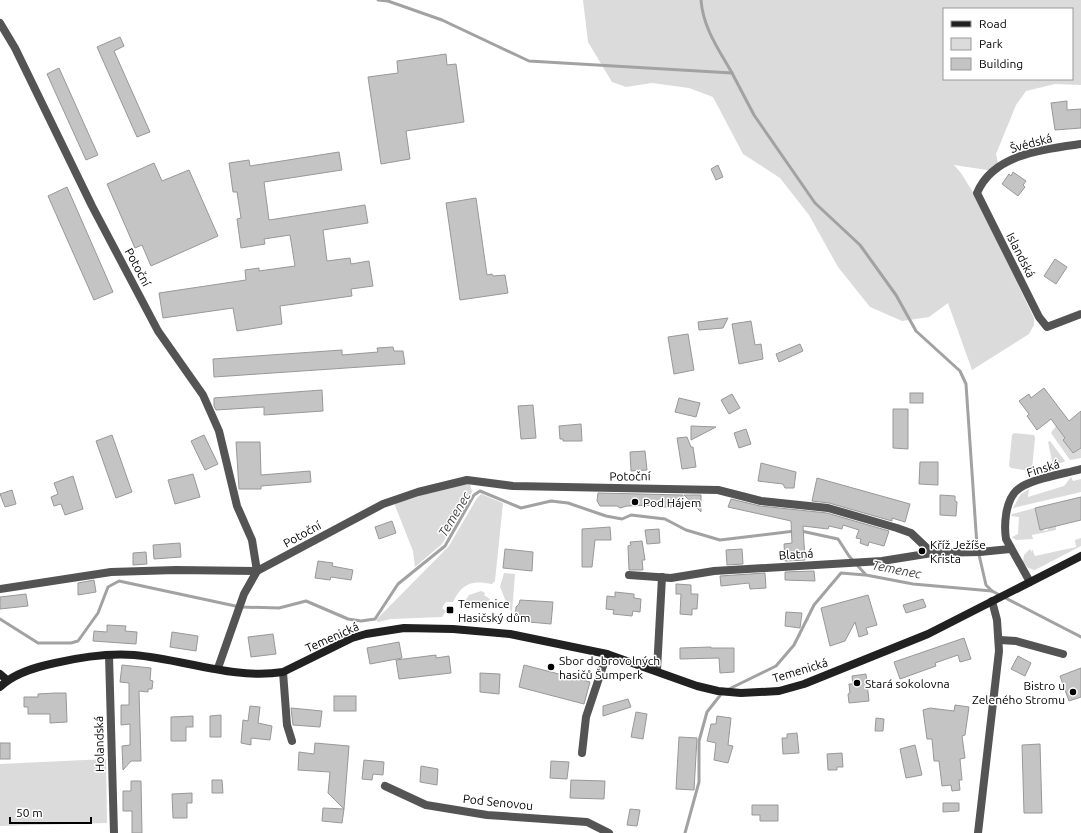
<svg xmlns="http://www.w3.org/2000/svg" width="1081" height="833" font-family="Ubuntu,sans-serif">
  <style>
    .green { fill: #dbdbdb; fill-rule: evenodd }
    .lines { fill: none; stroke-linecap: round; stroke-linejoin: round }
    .stream { stroke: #a2a2a2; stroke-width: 3 }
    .building { fill: #c4c4c4; stroke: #989898 }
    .street { stroke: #545454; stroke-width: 8 }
    .secondary { stroke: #212121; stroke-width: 8 }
    .poi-dot { fill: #000; stroke: #fff; stroke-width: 1.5 }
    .labels { text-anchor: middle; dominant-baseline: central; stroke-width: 3; stroke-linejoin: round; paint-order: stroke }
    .street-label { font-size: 12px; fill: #000; stroke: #fff }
    .poi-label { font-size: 12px; fill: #000; stroke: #fff; text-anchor: start }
    .water-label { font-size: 13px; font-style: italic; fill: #434343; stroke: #fff }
  </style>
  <rect width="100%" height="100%" fill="#fff"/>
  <g class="green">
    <path d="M583 0H1081V85L1055 84 1026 91 1016 105 996 154 1000 172 954 165 961 173 974 194 1034 318V325L1029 334 972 370 948 303 929 317 902 321 870 307 838 267 809 215 780 178 743 154 713 97 689 88 652 83 626 87 612 82 588 42ZM944 9H1072V79H944Z"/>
    <polygon points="1056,426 1065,438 1063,440 1073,453 1081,448 1081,458 1070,460 1051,433"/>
    <polygon points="1014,433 1034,435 1035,438 1032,469 1030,471 1011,468 1009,466 1012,435"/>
    <polygon points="1050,441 1065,461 1064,462 1053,465 1048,442"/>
    <polygon points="1071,477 1073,481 1081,479 1081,492 1013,508 1021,494 1029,489 1028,497 1064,486"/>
    <polygon points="470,483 472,492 442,544 415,567 413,551 394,503 420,494"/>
    <path d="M481 494 503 503 495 581 492 584C472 580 462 583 453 602H446L442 608 446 611 442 617 391 619 378 622 376 620 449 546 477 498Z"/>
    <polygon points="1035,508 1040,530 1043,529 1044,531 1048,530 1048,528 1056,526 1056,530 1032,535 1033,539 1016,540 1012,537 1018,534 1019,517 1011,516 1012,514"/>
    <polygon points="1081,538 1081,546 1035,570 1028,568 1023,562 1024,555 1030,549 1032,552 1032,549 1035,556 1076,547 1075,540"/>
    <path d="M504 573 515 574 512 612C506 605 504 595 500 587Z"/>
    <polygon points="481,591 485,593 484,595 490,599 488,606 467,605 465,601 469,595"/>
    <polygon points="106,759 107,823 0,826 0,764"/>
  </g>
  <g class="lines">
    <g class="stream">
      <polyline points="378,0 388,1 442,20 529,61 732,73 754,115 815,203 860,245 896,295 916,331 960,371 966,384 977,546 986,585 992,591"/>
      <path d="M701 0C703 28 719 50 732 73"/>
      <polyline points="801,531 838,539 849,556 866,575 913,584 992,591 1081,637"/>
      <polyline points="0,619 38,643 71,643 78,641 98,613 108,587 119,581 240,607 279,608 306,601 348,619 361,621 375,619 398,584 445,546 474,495 480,491 521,508 551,501 568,503 606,516 622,519 631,515 665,519 686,530 720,540 795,531"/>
      <polyline points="729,689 776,666 794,645 814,605 841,573 865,575"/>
      <polyline points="685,833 699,782 699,741 707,712 722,693"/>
    </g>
  </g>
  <g class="building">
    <polygon points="120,37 124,46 114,51 150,132 137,137 97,47"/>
    <polygon points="446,54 447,65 456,64 464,122 406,131 410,159 381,164 368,77 398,73 397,61"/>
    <polygon points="59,68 98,155 86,160 47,74"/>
    <polygon points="1067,101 1067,110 1081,109 1081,128 1055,130 1051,103"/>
    <polygon points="339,152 342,170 264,182 269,220 365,205 368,223 323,230 327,261 350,258 351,264 369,261 373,286 351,289 352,296 280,306 282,324 237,331 233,308 163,318 159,293 246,280 245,270 259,268 259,271 295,266 290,235 264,239 265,244 241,248 237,219 241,218 237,192 233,192 229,163 249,160 250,166"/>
    <polygon points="154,163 162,181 189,170 218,236 151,266 142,245 135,248 107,184"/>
    <polygon points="718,165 723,177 716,180 711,169"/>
    <polygon points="1013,172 1026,181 1023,185 1025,187 1018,196 1002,184 1009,174 1011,176"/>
    <polygon points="67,187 113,292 94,300 48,196"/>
    <polygon points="476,198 487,275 492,274 493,276 505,275 508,293 460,300 446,203"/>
    <polygon points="1055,259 1067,267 1056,284 1044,276"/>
    <polygon points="728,318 723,328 699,330 698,322"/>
    <polygon points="751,321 755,345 761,344 763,359 739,364 732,324"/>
    <polygon points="688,334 694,370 674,374 668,337"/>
    <polygon points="800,344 803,351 779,362 776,354"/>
    <polygon points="393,347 394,351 403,351 405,364 214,377 213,359 342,350 342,355 378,352 377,348"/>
    <polygon points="1044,388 1069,421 1081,411 1081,448 1073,453 1063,440 1065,438 1051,419 1037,430 1027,416 1029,414 1019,401 1029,394 1031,398"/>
    <polygon points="322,390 323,411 264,415 264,407 216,410 214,406 214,398"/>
    <rect x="910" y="393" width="13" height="10"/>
    <polygon points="732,394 740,408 729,414 721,400"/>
    <polygon points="679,398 700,403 696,417 675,412"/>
    <polygon points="533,405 536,438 521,439 518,406"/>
    <polygon points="893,409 908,409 908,449 893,448"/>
    <polygon points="581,424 582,441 563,441 563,439 560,439 559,426"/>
    <polygon points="691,426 716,427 691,440"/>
    <polygon points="746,429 751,444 739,448 734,433"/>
    <polygon points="112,435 132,492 116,498 96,441"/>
    <polygon points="204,435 218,464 205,470 191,441"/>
    <polygon points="687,437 691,447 693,447 696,467 682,469 677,438"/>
    <polygon points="236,442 260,442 261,475 310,471 311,482 261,486 261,489 239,489"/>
    <polygon points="645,451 647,470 631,471 630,452"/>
    <polygon points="920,462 938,462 938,485 919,484"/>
    <polygon points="761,463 796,472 794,488 785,488 783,484 758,481"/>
    <polygon points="193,474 200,497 175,504 168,480"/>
    <polygon points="73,476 83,509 65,515 61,504 54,506 51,497 58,494 54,483"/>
    <polygon points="817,478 910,504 905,522 892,518 892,521 829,503 812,501"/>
    <polygon points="12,490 16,504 5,507 0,494"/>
    <polygon points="598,493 683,495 683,507 660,507 660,505 627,506 620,508 617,506 600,506 597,501"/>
    <polygon points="684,495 701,495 701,512"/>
    <polygon points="940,495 955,496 955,501 957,502 956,516 940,515"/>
    <polygon points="1081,497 1081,520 1040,530 1035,508"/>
    <polygon points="731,499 760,506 827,513 889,531 884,546 869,542 868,546 860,543 861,539 856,538 859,530 843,525 842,529 829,526 828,529 803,526 805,560 785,561 784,544 792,543 791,521 728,507"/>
    <polygon points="392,521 396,533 379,539 375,527"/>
    <polygon points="610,527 611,540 595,540 592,567 582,567 582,529"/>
    <polygon points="659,529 660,543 647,544 645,530"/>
    <polygon points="642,541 645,560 642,560 643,570 629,570 628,546 631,545 630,542"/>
    <polygon points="180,543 181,557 154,559 153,545"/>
    <polygon points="505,549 533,552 532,571 503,568"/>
    <polygon points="742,549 743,564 727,565 726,550"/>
    <polygon points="146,552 147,564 133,565 133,553"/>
    <polygon points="318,561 333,563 332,566 353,570 351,580 331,577 330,580 315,578"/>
    <polygon points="814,571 815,581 785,580 785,572"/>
    <polygon points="765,573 766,588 750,589 749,583 721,586 720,576"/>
    <polygon points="94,580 96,592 78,595 78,583"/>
    <polygon points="676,584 691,585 691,594 698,594 697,609 692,609 692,615 680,614 681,594 676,594"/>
    <polygon points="615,592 634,594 634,598 641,599 640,612 633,611 632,616 613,614 614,610 606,609 607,596 615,597"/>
    <polygon points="26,594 28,606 0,609 0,597"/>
    <polygon points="868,595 877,625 866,628 868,634 859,637 855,622 845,641 830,646 821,608"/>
    <polygon points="923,599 926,607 906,613 903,605"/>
    <polygon points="520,600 553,602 551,624 518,621 518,619 515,619 516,607 519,604"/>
    <polygon points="786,612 802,613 800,628 785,626"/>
    <polygon points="107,625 126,626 125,631 137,632 136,644 93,641 94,631 107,632"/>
    <polygon points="172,632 198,636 196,651 170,647"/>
    <polygon points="273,634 276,654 251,657 248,637"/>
    <polygon points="964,638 971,659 960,662 958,655 935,663 936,666 900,679 894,662"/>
    <polygon points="399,642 402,658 370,664 367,648"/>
    <polygon points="711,647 711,648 734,648 734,672 720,673 719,658 680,659 680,648"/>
    <polygon points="436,655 436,658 449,656 451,673 399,679 396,660"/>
    <polygon points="1018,656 1031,663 1025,676 1011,669"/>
    <polygon points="122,665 151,668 150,680 153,681 152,689 148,689 148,692 139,691 141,761 131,761 123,770 122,746 130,745 130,724 121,725 121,705 129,705 129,683 120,682"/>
    <polygon points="524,665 590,682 584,704 519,687"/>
    <polygon points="1081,668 1081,697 1069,701 1060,676"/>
    <polygon points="480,673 500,674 499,694 480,692"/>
    <polygon points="866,674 869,701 849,703 848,694 850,693 849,684 853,684 852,676"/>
    <polygon points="55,693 66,693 67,722 50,723 50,714 28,714 28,707 24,707 24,697 38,697 38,694"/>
    <rect x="334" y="696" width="22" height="15"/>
    <polygon points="628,699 631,707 603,716 603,706"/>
    <polygon points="955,705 969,707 965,735 962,736 965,758 960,759 962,780 959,780 960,790 952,791 951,785 942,786 939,761 934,761 932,739 927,739 923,710 930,708 954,711"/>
    <polygon points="250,706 260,707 258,723 272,726 270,740 251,738 251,745 241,743 243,720 248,721"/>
    <polygon points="291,708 322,711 320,727 293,725"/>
    <polygon points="636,712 647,714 643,739 631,737"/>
    <polygon points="221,715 221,737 210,737 210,716"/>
    <polygon points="193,716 193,727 186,727 186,741 171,741 171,717"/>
    <polygon points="717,716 731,718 728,745 733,746 728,763 714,760 716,743 707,741 711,724 716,724"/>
    <polygon points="876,718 884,719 883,731 875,731"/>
    <polygon points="797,733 799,753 783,754 782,738 787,738 787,734"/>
    <polygon points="679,737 697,738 694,790 676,789"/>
    <rect x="0" y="743" width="10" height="16"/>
    <polygon points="315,743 349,746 344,809 328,793 330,772 298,770 299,752 314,754"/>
    <polygon points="1040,744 1042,813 1024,813 1022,745"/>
    <polygon points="915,745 922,775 906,778 900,749"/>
    <polygon points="842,753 843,767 837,767 837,770 828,770 827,754"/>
    <polygon points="364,760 384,762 383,775 373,774 372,780 362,779"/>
    <polygon points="551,761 569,762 567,779 550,778"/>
    <polygon points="421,766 438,769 437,785 420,782"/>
    <polygon points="212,780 222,780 223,793 212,793"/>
    <polygon points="571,780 605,781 604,799 570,798"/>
    <polygon points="131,781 141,781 142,833 132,833 132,811 123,811 123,791 131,791"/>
    <polygon points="192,793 192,803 187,803 187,818 173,818 172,794"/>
    <polygon points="943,803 959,803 959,811 943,812"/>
    <polygon points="752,805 778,805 778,821 760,821 760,815 752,815"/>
    <polygon points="323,808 344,809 342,823 322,821"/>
    <polygon points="630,809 640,810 637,826 627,825"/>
  </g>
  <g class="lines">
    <g class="street">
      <polyline points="0,23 15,48 92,206 158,331 203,395 219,431 237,506 252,540 257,571 244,594 218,668"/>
      <path d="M1081 144C1044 149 993 154 977 193L1039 317 1047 327 1081 314"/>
      <polyline points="629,575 671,578 714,571 882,561 932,553"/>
      <path d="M1030 582 1006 539C1004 526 1005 502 1016 491 1028 479 1064 474 1081 469"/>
      <polyline points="0,589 111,572 176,570 257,571 383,504 418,492 467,480 513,486 718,490 761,501 828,508 897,528 911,533 932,553 980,552 1010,549"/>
      <polyline points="1000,640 1016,641 1063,654"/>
      <polyline points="109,655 114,833"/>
      <polyline points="657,670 662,577"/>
      <polyline points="283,672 287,725 292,741"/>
      <polyline points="582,753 586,717 607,654"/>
      <polyline points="385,786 426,805 487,815 587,822 609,833"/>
      <polyline points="978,833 999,651 997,620 992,601"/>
    </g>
    <g class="secondary">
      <polyline points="0,674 7,680"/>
      <path d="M0 687C14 673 36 667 55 663 81 657 108 653 134 655 183 659 234 680 283 672L352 638 366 634 404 628 453 629 510 634 607 654 697 686 718 691 741 693 779 691 804 684 928 634 1081 556"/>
    </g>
  </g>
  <g class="poi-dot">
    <circle cx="635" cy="502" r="4"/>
    <circle cx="922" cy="551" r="4"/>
    <rect x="446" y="606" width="8" height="8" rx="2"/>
    <circle cx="551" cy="667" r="4"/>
    <circle cx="857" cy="683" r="4"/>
    <circle cx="1073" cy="692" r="4"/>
  </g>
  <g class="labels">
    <g class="street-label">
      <text transform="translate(1031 143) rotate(-15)">Švédská</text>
      <text transform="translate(1021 255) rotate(63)">Islandská</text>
      <text transform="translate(138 267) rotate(62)">Potoční</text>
      <text transform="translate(1043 468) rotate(-17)">Finská</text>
      <text transform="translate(630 476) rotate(-1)">Potoční</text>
      <text transform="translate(302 534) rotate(-29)">Potoční</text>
      <text transform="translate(796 554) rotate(-4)">Blatná</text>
      <text transform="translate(332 637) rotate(-24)">Temenická</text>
      <text transform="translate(800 670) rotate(-17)">Temenická</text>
      <text transform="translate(99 744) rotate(-91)">Holandská</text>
      <text transform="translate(498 802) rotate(6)">Pod Senovou</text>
    </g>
    <g class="poi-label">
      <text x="643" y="502">Pod Hájem</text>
      <text x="930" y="544">Kříž Ježíše<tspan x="930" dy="14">Krista</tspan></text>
      <text x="458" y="603">Temenice<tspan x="458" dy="14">Hasičský dům</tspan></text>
      <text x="559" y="660">Sbor dobrovolných<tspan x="559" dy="14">hasičů Šumperk</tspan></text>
      <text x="865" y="683">Stará sokolovna</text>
      <text x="1065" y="685" text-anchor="end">Bistro u<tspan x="1065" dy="14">Zeleného Stromu</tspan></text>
    </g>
    <g class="water-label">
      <text transform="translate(454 514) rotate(-59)">Temenec</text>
      <text transform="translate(897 569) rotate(11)">Temenec</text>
    </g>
  </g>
  <rect x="943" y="8" width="130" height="72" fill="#ffffff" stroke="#999999"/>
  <rect x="951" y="21" width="20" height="6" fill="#212121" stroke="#999999"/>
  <text x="979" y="28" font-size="12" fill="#000000">Road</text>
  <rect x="951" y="38" width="20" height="12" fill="#dbdbdb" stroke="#999999"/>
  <text x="979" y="48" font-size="12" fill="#000000">Park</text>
  <rect x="951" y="58" width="20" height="12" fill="#c4c4c4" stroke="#999999"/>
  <text x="979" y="68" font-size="12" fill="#000000">Building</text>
  <path d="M10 817v6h81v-6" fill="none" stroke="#000000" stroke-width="2"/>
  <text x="16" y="817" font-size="12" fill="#000000" stroke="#ffffff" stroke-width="3" paint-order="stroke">50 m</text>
</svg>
